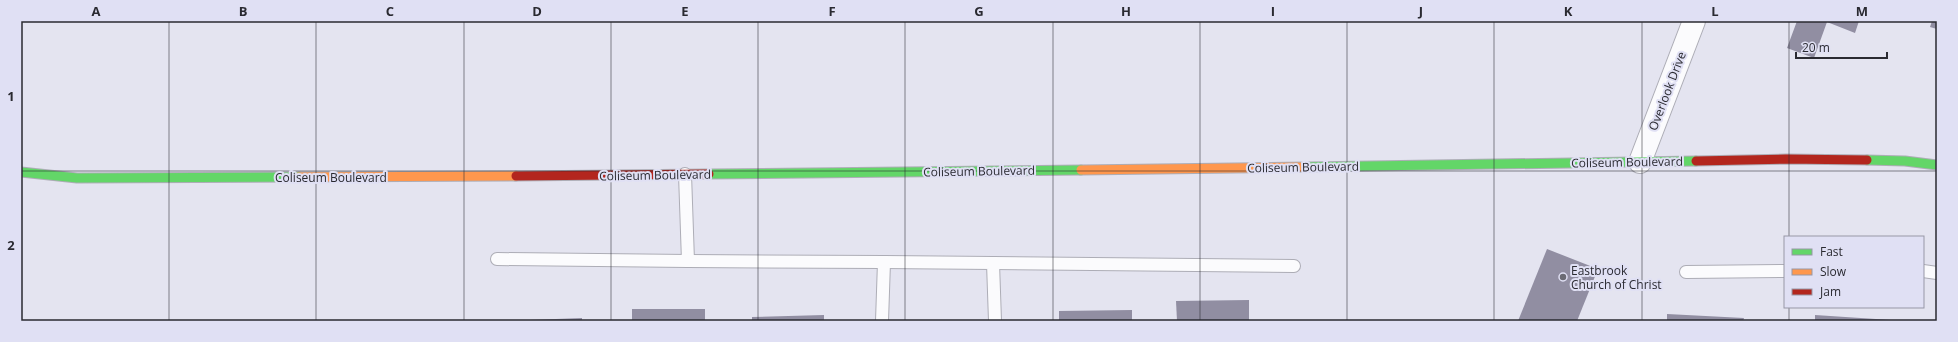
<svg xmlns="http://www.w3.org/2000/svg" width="1958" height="342" font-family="'Open Sans',sans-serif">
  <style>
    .building { fill: #918ea2 }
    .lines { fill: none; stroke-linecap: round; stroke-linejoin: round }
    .lane-casing { stroke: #adadb6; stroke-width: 14 }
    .street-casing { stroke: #adadb6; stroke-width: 24 }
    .fast-casing { stroke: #adadb6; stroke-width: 11 }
    .slow-casing { stroke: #adadb6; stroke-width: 11 }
    .jam-casing { stroke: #adadb6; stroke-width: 11 }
    .lane { stroke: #fbfbfd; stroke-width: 12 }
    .street { stroke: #fbfbfd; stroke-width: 22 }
    .fast { stroke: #63d668; stroke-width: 9 }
    .slow { stroke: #ff974d; stroke-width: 9 }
    .jam { stroke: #b3261e; stroke-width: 9 }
    .grid { fill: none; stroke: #2a2a31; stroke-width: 1; stroke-opacity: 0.55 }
    .poi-dot { fill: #6b6b74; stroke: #e0e0f4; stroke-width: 1.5 }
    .labels { text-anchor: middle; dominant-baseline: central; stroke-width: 4; stroke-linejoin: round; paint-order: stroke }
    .street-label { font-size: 12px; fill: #2a2a31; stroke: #e0e0f4 }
    .poi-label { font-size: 12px; fill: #2a2a31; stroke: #e0e0f4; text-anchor: start }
    .neatline { fill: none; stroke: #2a2a31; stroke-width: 1.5 }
    .grid-label { font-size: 13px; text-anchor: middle; font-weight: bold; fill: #2a2a31 }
  </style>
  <rect width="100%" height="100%" fill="#e4e4f0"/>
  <g class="building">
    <polygon points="1797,21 1859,21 1855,33 1827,22 1814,58 1787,48"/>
    <polygon points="1932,21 1937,21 1937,29 1930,27"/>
    <polygon points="1547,249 1598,269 1577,321 1518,321"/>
    <polygon points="1249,300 1249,321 1177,321 1176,301"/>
    <rect x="632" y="309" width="73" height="12"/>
    <polygon points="1132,310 1132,321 1059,321 1059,311"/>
    <polygon points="1667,314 1744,318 1743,321 1667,321"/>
    <polygon points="824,315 824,321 752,321 752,317"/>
    <polygon points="1815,315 1891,320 1891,321 1815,321"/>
    <polygon points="582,318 582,321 530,321 530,320"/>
  </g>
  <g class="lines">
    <defs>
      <g id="lane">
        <polyline points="497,259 688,261 685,174"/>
        <polyline points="688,261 884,262 882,321"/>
        <polyline points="884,262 993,263 995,321"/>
        <polyline points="993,263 1294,266"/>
        <polyline points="1923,271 1937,273"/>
        <polyline points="1686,272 1785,271"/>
      </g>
      <polyline id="street" points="1640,162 1694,21"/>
      <g id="fast">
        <polyline points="1867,160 1905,161 1937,165"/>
        <polyline points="1307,167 1696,161"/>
        <polyline points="21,172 77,178 299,177"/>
        <polyline points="709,174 1081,170"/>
      </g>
      <g id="slow">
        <polyline points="1081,170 1307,167"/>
        <polyline points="299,177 516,176"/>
      </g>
      <g id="jam">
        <polyline points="1696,161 1786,159 1867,160"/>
        <polyline points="516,176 709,174"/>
      </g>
    </defs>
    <use href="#lane" class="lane-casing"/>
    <use href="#street" class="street-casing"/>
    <use href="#fast" class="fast-casing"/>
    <use href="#slow" class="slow-casing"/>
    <use href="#jam" class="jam-casing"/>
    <use href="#lane" class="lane"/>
    <use href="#street" class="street"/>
    <use href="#fast" class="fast"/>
    <use href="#slow" class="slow"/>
    <use href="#jam" class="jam"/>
  </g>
  <path class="grid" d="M169 21V321M316 21V321M464 21V321M611 21V321M758 21V321M905 21V321M1053 21V321M1200 21V321M1347 21V321M1494 21V321M1642 21V321M1789 21V237M21 171H1937M1789 307V321"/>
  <circle class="poi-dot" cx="1563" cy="277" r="4"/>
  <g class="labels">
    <g class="street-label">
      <text transform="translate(1667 91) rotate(-69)">Overlook Drive</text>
      <text transform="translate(1627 162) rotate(-1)">Coliseum Boulevard</text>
      <text transform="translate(1303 167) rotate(-1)">Coliseum Boulevard</text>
      <text transform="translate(979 171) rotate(-1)">Coliseum Boulevard</text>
      <text transform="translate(655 175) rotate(-1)">Coliseum Boulevard</text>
      <text x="331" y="177">Coliseum Boulevard</text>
    </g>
    <g class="poi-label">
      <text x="1571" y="270">Eastbrook<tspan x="1571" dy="14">Church of Christ</tspan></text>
    </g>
  </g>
  <rect width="1958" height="342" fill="none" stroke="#e0e0f4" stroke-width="44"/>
  <rect x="1784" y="236" width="140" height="72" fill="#e0e0f4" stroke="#9797a6"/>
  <rect x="1792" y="249" width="20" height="6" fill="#63d668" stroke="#9797a6"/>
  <text x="1820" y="256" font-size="12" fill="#2a2a31">Fast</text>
  <rect x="1792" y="269" width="20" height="6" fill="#ff974d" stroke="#9797a6"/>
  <text x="1820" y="276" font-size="12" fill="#2a2a31">Slow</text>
  <rect x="1792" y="289" width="20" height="6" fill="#b3261e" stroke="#9797a6"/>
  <text x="1820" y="296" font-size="12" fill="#2a2a31">Jam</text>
  <path d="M1796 52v6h91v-6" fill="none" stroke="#2a2a31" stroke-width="2"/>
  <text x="1802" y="52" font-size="12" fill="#2a2a31" stroke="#e0e0f4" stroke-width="3" paint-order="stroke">20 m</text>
  <rect x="22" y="22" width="1914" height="298" class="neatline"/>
  <g class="grid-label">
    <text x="96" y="16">A</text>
    <text x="243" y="16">B</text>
    <text x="390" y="16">C</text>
    <text x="537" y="16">D</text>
    <text x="685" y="16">E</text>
    <text x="832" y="16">F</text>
    <text x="979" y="16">G</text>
    <text x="1126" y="16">H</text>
    <text x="1273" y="16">I</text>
    <text x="1421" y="16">J</text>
    <text x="1568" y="16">K</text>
    <text x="1715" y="16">L</text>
    <text x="1862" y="16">M</text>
    <text x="11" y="101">1</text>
    <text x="11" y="250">2</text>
  </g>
</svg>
